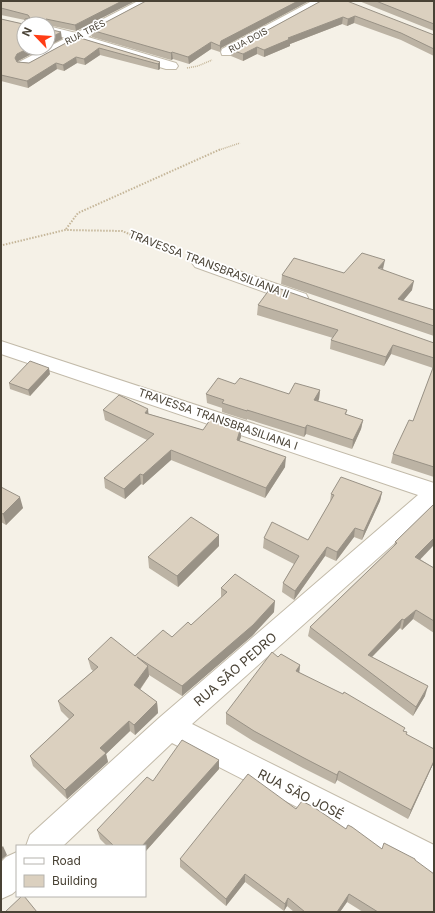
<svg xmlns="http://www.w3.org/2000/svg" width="435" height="913" font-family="Inter,sans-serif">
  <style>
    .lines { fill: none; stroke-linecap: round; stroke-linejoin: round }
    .minor-casing { stroke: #c2baa9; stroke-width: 2 }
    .path-far1 { stroke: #c5b699; stroke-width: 1.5; stroke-dasharray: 1 1; stroke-linecap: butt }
    .path { stroke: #c5b699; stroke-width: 2; stroke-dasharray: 1.5 1.5; stroke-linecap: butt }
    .minor { fill: #fff; fill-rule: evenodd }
    .wall { fill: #bcb3a4 }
    .shaded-wall { fill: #999286 }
    .building { fill: #dbd0bf; stroke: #999286 }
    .labels { text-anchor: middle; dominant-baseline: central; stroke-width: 3.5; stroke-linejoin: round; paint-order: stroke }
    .far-street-label { font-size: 9px; fill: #494235; stroke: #fff }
    .street-label { font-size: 11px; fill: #494235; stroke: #fff }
    .near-street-label { font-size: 13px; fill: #494235; stroke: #fff }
  </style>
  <rect width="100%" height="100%" fill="#f5f1e7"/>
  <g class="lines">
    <defs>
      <g id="minor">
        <polygon points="138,1 153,1 151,3 88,37 176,63 178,66 176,69 166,69 78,42 29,68 19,68 17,65 19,62 66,38 48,34 48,26 76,33"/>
        <polygon points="312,1 327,1 325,3 232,55 222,55 221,52 222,49"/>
        <polygon points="201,258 306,294 308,298 306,302 299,304 292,302 195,267 192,263 195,259"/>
        <polygon points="1,341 434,483 434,508 192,724 434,845 434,877 172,743 63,846 26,846 30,835 159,718 418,495 1,354"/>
        <polygon points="17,852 17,890 12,894 1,899 1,862 6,857"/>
      </g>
    </defs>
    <use href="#minor" class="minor-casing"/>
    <g class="path-far1">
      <polyline points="187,68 198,66 212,60"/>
      <polyline points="219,150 240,143"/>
    </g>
    <g class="path">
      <polyline points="66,229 78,213 221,149"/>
      <polyline points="3,245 65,230 122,231 182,256"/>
    </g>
    <use href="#minor" class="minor"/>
  </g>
  <g class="wall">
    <polygon points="1,1 135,1 76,31 48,25 48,24 24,24 24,48 43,48 18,61 17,62 29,63 77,37 160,62 160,69 158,70 100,55 85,65 77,63 64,71 57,69 28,88 1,81 1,19 23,24 25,23 25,20 1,15"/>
    <polygon points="146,1 309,1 221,48 220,52 211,49 189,64 173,59 171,60 92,37 91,30"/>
    <polygon points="321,1 434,35 434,56 401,40 354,23 347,26 342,24 290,44 290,46 264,57 257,54 243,61 231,56 231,50"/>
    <polygon points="359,1 434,1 434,31"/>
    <polygon points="383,269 412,290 403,301 434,310 434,336 281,284 282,275 344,273"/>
    <polygon points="258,305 434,343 434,477 391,463 393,454 413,421 433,368 391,354 384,366 330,349 331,340 333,338 257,315"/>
    <polygon points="50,374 30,396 10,389 9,383"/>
    <polygon points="235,384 289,394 320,390 319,399 318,402 347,410 346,415 363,420 361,429 352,449 306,434 304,437 247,419 247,420 222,412 222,408 207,403 206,394"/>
    <polygon points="103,410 149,414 203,430 241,427 241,437 239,441 285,467 265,498 171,460 143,485 141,484 125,499 105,488 104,478 147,440 105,420"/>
    <polygon points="1,487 23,508 6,525 1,522"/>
    <polygon points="382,492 380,501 362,540 354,537 336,561 325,556 294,600 282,592 283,583 294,564 263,548 264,538 308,540 330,502 331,494"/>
    <polygon points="434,504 420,559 434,568 434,633 413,619 402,630 400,628 372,657 425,696 413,716 308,636 310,627 394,546 395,542"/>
    <polygon points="219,546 178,587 149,568 148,557"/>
    <polygon points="221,588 274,612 252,636 182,696 149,675 149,676 140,690 157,702 158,713 135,735 130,731 106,754 108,762 67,799 33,766 30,756 69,719 61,711 58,701 93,671 91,669 88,659 135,656 172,637 191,625 221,598"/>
    <polygon points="300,665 299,672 404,731 406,734 434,762 408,819 337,780 335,784 303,768 253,741 226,724 226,713"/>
    <polygon points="219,760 219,769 145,852 145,846 107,846 100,839 97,830 153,781"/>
    <polygon points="296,809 346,829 382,849 415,860 434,912 363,912 347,902 340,912 294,912 287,906 284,911 245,882 226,906 180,867 180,859"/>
  </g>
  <g class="shaded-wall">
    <polygon points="122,1 135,1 76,31 75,25"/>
    <polygon points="298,1 309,1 221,48 220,52 220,46 221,41"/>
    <polygon points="355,16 354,23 347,26 348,19"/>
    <polygon points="343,17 342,24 290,44 290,46 264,57 264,50 288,38"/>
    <polygon points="61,32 62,39 48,46 48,39"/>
    <polygon points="211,42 211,49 189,64 188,57"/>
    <polygon points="257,47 257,54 243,61 243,54"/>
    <polygon points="29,48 43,48 18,61 16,64 15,58 17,54"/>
    <polygon points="99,48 100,55 85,65 84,59"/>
    <polygon points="172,52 173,59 171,60 171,53"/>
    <polygon points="76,57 77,63 64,71 63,65"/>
    <polygon points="160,62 160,69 158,70 158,64"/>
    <polygon points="56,63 57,69 28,88 27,81"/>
    <polygon points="385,260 383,269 378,268"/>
    <polygon points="414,281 412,290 396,309 398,299"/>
    <polygon points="393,345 391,354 384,366 386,357"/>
    <polygon points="49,368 50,374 30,396 28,390"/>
    <polygon points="320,390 319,399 314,409 314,400"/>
    <polygon points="148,409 149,419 145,413"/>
    <polygon points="363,420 361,429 352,449 353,440"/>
    <polygon points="307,425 306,434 304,437 305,428"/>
    <polygon points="241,427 241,437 236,449 237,440"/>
    <polygon points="171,450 171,460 143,485 143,475"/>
    <polygon points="286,457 285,467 265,498 266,488"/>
    <polygon points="140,474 141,484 125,499 124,489"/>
    <polygon points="382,492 380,501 362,540 364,531"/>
    <polygon points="20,497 23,508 6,525 3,514"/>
    <polygon points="355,528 354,537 336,561 337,552"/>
    <polygon points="219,535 219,546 178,587 177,576"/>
    <polygon points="434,538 434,545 413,567 415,557"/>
    <polygon points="327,547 325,556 294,600 295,591"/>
    <polygon points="275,601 274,612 252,636 182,696 182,686"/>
    <polygon points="416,610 413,619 402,630 404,620"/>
    <polygon points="402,619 400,628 365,664 368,655"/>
    <polygon points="300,665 299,675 296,671"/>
    <polygon points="148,666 149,676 135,696 134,685"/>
    <polygon points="428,686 425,696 413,716 416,707"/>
    <polygon points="157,702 158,713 135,735 134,725"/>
    <polygon points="129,721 130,731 106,754 108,762 67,799 65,790 100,748"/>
    <polygon points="219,760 219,769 145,852 145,846 142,846"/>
    <polygon points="434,761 434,762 408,819 411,810"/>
    <polygon points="339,771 337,780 335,784 337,775"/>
    <polygon points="3,846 7,855 1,860 1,848"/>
    <polygon points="245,874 245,882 226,906 226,899"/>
    <polygon points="349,894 347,902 340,912 337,912"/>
    <polygon points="288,898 287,906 284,911 285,904"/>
  </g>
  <g class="building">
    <polygon points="1,1 122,1 75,25 46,19 46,24 24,24 24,48 29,48 17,54 15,58 17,62 29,63 77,37 160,62 158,64 99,48 84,59 76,57 63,65 56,63 27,81 1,75 1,19 23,24 25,23 25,19 30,18 28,15 1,8"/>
    <polygon points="146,1 298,1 221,41 220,46 211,42 188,57 172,52 171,53 91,30"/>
    <polygon points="321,1 347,1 434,35 434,49 401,33 355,16 348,19 343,17 288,38 290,39 264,50 257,47 243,54 231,50"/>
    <polygon points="376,1 434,1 434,24"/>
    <polygon points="48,29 61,32 48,39"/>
    <polygon points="362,253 385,260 378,268 414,281 398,299 434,310 434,326 282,275 294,258 344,273"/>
    <polygon points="272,286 434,343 434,358 393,345 386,357 331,340 338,330 258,305"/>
    <polygon points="30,361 49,368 28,390 9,383"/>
    <polygon points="434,365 434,467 393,454 409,420 413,421"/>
    <polygon points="218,378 235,384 240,378 289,394 295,383 320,390 314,400 347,410 345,414 363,420 353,440 307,425 305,428 247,410 247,411 222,403 224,400 206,394"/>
    <polygon points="119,395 148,409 145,413 203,430 212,417 241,427 237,440 286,457 266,488 171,450 143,475 140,474 124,489 104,478 154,434 103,410"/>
    <polygon points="341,477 382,492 364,531 355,528 337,552 327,547 295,591 283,583 299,556 264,538 272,522 308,540 334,495 331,494"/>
    <polygon points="1,487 20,497 3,514 1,513"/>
    <polygon points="434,504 434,538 415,557 434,568 434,621 416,610 404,620 402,619 368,655 428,686 416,707 310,627 397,543 395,542"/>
    <polygon points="191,517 219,535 177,576 148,557"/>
    <polygon points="235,574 275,601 253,625 182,686 137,657 148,666 134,685 157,702 134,725 129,721 100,748 106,753 65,790 30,756 74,715 58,701 98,667 88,659 111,637 135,656 163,630 172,637 188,622 191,625 227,592 221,588"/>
    <polygon points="272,652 278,657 281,654 300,665 296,671 343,694 344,692 405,728 403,731 407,732 406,734 434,749 434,761 411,810 339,771 337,775 304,758 254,731 226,713"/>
    <polygon points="182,740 219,760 142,846 114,846 97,830 147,777 153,781"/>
    <polygon points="248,774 296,809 302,801 315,808 346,829 348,825 352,827 382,849 384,843 415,859 415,860 434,874 434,912 378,912 349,894 337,912 305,912 288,898 285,904 245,874 226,899 180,859"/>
    <polygon points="22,896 24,896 37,912 5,912"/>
  </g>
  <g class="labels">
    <g class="far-street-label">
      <text transform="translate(85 32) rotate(-27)">RUA TRÊS</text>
      <text transform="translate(248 40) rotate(-28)">RUA DOIS</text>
    </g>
    <g class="street-label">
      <text transform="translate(209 264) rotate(21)">TRAVESSA TRANSBRASILIANA II</text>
      <text transform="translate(218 419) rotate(19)">TRAVESSA TRANSBRASILIANA I</text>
    </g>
    <g class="near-street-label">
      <text transform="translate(235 669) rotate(-41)">RUA SÃO PEDRO</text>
      <text transform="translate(301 794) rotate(27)">RUA SÃO JOSÉ</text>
    </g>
  </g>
  <rect width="435" height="913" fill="none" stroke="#494235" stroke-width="4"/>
  <rect x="16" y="845" width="130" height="52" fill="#ffffff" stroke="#b6b3ae"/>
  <rect x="24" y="858" width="20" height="6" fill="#ffffff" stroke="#b6b3ae"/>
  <text x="52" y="865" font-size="12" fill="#494235">Road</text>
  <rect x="24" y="875" width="20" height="12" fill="#dbd0bf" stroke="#b6b3ae"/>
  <text x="52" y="885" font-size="12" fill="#494235">Building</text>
  <g transform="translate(36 36) rotate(295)"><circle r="19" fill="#ffffff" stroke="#b6b3ae"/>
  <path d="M0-3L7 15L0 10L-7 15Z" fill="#ff3d15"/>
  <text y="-6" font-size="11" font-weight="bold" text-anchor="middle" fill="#494235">N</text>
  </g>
</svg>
